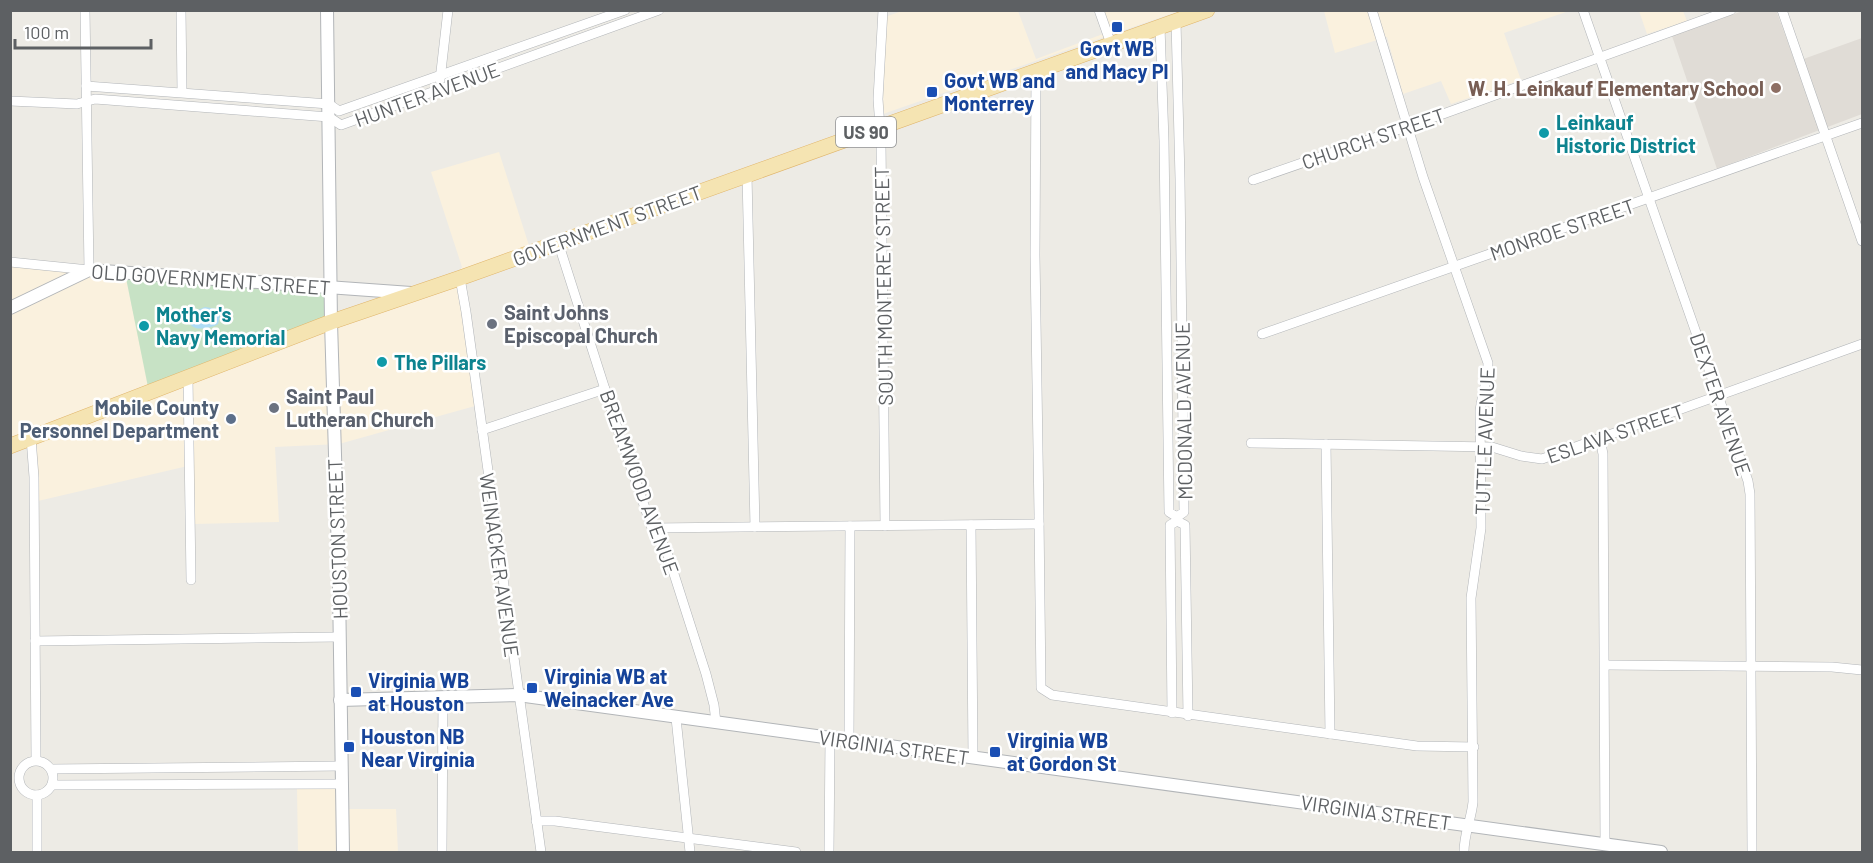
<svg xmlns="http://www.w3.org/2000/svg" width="1873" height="863" font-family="Barlow,sans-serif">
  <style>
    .commercial { fill: #faf1de }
    .education { fill: #e0dcd6 }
    .green { fill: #c7e2c5 }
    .water { fill: #aedcf5 }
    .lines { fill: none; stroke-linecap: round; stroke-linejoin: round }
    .minor-casing { stroke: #b2b5b8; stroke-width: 10 }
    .tertiary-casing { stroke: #b2b5b8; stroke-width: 14 }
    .primary-casing { stroke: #e0b56b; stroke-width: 16 }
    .minor { stroke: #fff; stroke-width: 9 }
    .tertiary { stroke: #fff; stroke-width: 12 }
    .primary { stroke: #f5e4b2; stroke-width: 15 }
    .transit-dot { fill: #1a4fb4; stroke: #fff; stroke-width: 2 }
    .education-dot { fill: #8d6e63; stroke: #fff; stroke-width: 2 }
    .culture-dot { fill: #0f9aa8; stroke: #fff; stroke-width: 2 }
    .worship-dot { fill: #6b7280; stroke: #fff; stroke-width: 2 }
    .service-dot { fill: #5c6f8a; stroke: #fff; stroke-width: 2 }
    .labels { text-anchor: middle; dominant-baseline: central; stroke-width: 5; stroke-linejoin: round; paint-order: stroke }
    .shield { fill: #fff; stroke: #8e9092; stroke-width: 1.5 }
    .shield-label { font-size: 18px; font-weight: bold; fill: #5d6063 }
    .transit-label { font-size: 20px; font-weight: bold; fill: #164399; stroke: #fff; text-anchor: start }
    .education-label { font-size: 20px; font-weight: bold; fill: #785e54; stroke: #fff; text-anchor: end }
    .street-label { font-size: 20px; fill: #5d6063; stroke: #fff }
    .culture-label { font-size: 20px; font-weight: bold; fill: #0d838f; stroke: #fff; text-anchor: start }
    .worship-label { font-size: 20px; font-weight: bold; fill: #5b616d; stroke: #fff; text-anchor: start }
    .service-label { font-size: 20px; font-weight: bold; fill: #4e5e75; stroke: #fff; text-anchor: end }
  </style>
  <rect width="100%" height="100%" fill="#edebe5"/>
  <g class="commercial">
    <polygon points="902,11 1018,11 1036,59 1111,31 1104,11 1179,11 883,114 885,17"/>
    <polygon points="1324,11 1569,11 1504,33 1521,80 1451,104 1441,81 1403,94 1387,37 1335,53"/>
    <polygon points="1639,11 1683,11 1687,21 1647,34"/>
    <polygon points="499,152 533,258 457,284 475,406 339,444 275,447 279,522 194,524 192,465 38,501 36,442 11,452 10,267 125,273 151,398 450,285 462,267 431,172"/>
    <polygon points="297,788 337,788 337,809 396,809 398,852 298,852"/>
  </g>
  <polygon class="education" points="1776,10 1795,62 1862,38 1862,114 1717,169 1672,36 1743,11"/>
  <polygon class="green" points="125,273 332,288 331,322 149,392"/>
  <path class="water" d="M205 307 217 309 220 316 218 324C206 331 183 332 191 313Z"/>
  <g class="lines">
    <defs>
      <g id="minor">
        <polyline points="181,10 182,92"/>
        <polyline points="883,10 878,99 881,142 885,526"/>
        <polyline points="1099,10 1111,44"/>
        <path d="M1372 10 1423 177 1488 363C1488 380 1482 394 1480 411L1481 528 1471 598 1473 802C1471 821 1464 833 1464 852"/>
        <polyline points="1583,10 1748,481 1750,494 1752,852"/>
        <polyline points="1782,10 1862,241"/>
        <polyline points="1160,27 1164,141 1169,512 1177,517 1184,512 1180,179 1176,21"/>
        <polyline points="1036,71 1035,255 1039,515"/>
        <polyline points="440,80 448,10"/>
        <polyline points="86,86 329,104 339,111 625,10"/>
        <polyline points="10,101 77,104 95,99 329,117 341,125 659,10"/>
        <polyline points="747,175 755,527"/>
        <polyline points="1253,180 1443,114 1731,10"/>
        <polyline points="558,242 618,430 652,528 666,549 706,674 714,705 716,723"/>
        <polyline points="10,262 89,270 85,10"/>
        <polyline points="460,278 466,312 541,852"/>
        <polyline points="1262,334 1862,123"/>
        <polyline points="188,377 191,580"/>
        <polyline points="482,430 605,389"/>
        <polyline points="31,438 34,477 36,760"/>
        <polyline points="1600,439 1603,454 1605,845"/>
        <polyline points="1251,443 1492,447 1521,456 1542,459 1862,344"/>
        <polyline points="1326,444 1330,734"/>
        <polyline points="1039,517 1041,688 1052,695 1417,746 1474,747"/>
        <polyline points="971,525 973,758"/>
        <polyline points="652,528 1039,524"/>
        <polyline points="35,641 339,637"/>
        <polyline points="1605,665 1832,667 1862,670"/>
        <polyline points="1172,713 1170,525 1177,521 1185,525 1188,716"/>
        <polyline points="676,718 690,852"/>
        <polyline points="849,741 850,526"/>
        <circle cx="36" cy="778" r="17"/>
        <polyline points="51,769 341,766"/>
        <polyline points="52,785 342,784"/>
        <polyline points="37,795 37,852"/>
        <polyline points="536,821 555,821 796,852"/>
        <polyline points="442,852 443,697"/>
        <polyline points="829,852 830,739"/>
      </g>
      <g id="tertiary">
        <polyline points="327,10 331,322 339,587 343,852"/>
        <polyline points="10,308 89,270 411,293"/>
        <polyline points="340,700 518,695 1661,852"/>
      </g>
      <polyline id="primary" points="10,446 331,322 460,278 1207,10"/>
    </defs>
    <use href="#minor" class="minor-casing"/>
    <use href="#tertiary" class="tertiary-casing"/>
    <use href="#primary" class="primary-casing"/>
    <use href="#minor" class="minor"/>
    <use href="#tertiary" class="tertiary"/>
    <use href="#primary" class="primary"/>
  </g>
  <g class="transit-dot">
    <rect x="1111" y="21" width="12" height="12" rx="3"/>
    <rect x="926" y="86" width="12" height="12" rx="3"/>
    <rect x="526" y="682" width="12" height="12" rx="3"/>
    <rect x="350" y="686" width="12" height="12" rx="3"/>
    <rect x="343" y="741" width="12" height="12" rx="3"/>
    <rect x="989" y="746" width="12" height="12" rx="3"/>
  </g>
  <circle class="education-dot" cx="1776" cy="88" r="6"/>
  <g class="culture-dot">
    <circle cx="1544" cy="133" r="6"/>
    <circle cx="144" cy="326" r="6"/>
    <circle cx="382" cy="362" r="6"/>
  </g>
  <g class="worship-dot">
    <circle cx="492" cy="324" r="6"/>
    <circle cx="274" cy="408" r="6"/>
  </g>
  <circle class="service-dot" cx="231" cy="419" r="6"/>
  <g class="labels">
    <rect class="shield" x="836" y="117" width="60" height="30" rx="4.5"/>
    <g class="shield-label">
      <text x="866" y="132">US 90</text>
    </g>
    <g class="transit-label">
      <text x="1117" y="48" text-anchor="middle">Govt WB<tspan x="1117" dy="23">and Macy Pl</tspan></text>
      <text x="944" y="80">Govt WB and<tspan x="944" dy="23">Monterrey</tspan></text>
      <text x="544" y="676">Virginia WB at<tspan x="544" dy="23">Weinacker Ave</tspan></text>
      <text x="368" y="680">Virginia WB<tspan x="368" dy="23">at Houston</tspan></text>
      <text x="361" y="736">Houston NB<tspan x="361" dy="23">Near Virginia</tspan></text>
      <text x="1007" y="740">Virginia WB<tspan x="1007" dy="23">at Gordon St</tspan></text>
    </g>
    <g class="education-label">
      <text x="1764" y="88">W. H. Leinkauf Elementary School</text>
    </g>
    <g class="street-label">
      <text transform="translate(427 94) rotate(-20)">HUNTER AVENUE</text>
      <text transform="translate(1373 138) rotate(-19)">CHURCH STREET</text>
      <text transform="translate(607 225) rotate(-20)">GOVERNMENT STREET</text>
      <text transform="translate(1562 229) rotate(-19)">MONROE STREET</text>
      <text transform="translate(211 279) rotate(4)">OLD GOVERNMENT STREET</text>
      <text transform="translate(883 286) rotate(-91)">SOUTH MONTEREY STREET</text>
      <text transform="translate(1721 404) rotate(71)">DEXTER AVENUE</text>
      <text transform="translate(1183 411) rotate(-91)">MCDONALD AVENUE</text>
      <text transform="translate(1615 433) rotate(-19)">ESLAVA STREET</text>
      <text transform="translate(1484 441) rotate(-88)">TUTTLE AVENUE</text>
      <text transform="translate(640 482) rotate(70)">BREAMWOOD AVENUE</text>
      <text transform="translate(337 539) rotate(-92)">HOUSTON STREET</text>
      <text transform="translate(500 565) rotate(82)">WEINACKER AVENUE</text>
      <text transform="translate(894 747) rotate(8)">VIRGINIA STREET</text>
      <text transform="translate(1376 812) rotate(8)">VIRGINIA STREET</text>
    </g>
    <g class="culture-label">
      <text x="1556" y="122">Leinkauf<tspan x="1556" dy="23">Historic District</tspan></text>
      <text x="156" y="314">Mother's<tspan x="156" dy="23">Navy Memorial</tspan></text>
      <text x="394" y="362">The Pillars</text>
    </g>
    <g class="worship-label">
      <text x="504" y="312">Saint Johns<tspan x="504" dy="23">Episcopal Church</tspan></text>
      <text x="286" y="396">Saint Paul<tspan x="286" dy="23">Lutheran Church</tspan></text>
    </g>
    <g class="service-label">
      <text x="219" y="407">Mobile County<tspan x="219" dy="23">Personnel Department</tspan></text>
    </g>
  </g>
  <rect width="1873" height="863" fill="none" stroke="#5d6063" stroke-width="24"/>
  <path d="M15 39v9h136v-9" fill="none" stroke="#5d6063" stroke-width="3"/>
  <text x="24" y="39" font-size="18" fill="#5d6063" stroke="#ffffff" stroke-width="4.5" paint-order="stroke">100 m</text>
</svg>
